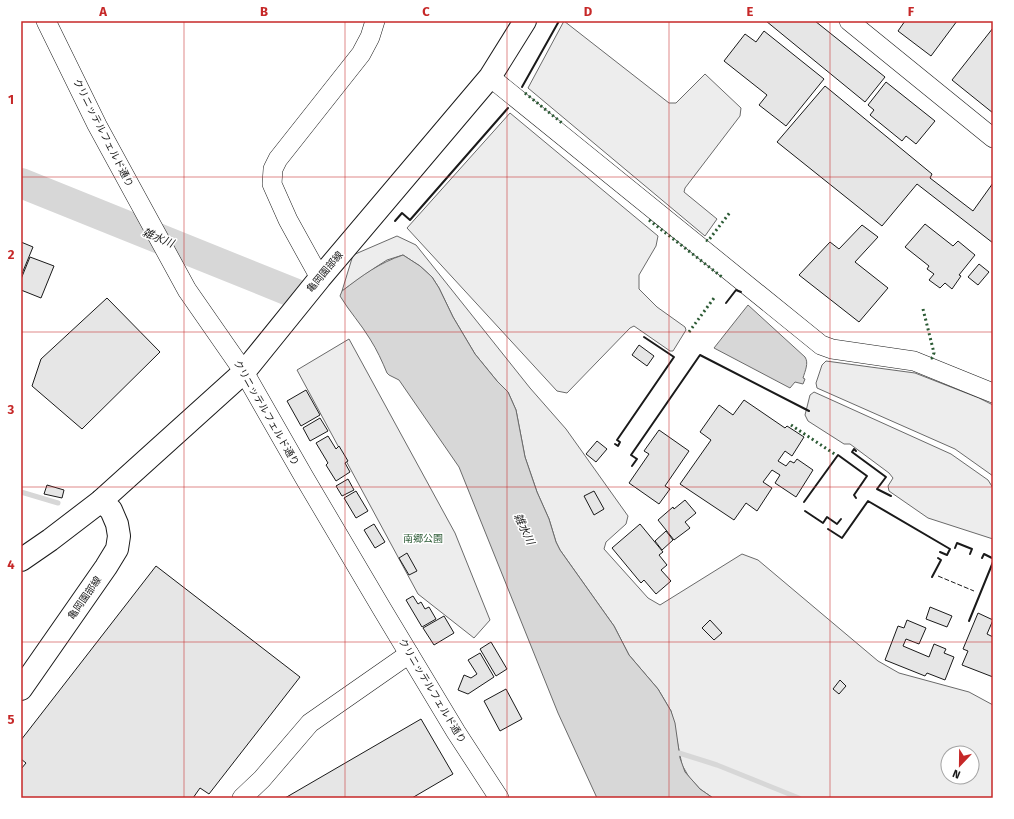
<svg xmlns="http://www.w3.org/2000/svg" width="1014" height="819" font-family="'Fira Sans','Noto Sans JP',sans-serif">
  <style>
    .built { fill: #ededed; stroke: #6a6a6a; fill-rule: evenodd }
    .water { fill: #d7d7d7; stroke: #6a6a6a }
    .lines { fill: none; stroke-linecap: round; stroke-linejoin: round }
    .stream { stroke: #d7d7d7; stroke-width: 5 }
    .river { stroke: #d7d7d7; stroke-width: 30 }
    .building { fill: #e6e6e6; stroke: #1a1a1a }
    .minor-casing { stroke: #1a1a1a; stroke-width: 20 }
    .major-casing { stroke: #1a1a1a; stroke-width: 24 }
    .minor { stroke: #fff; stroke-width: 19 }
    .major { stroke: #fff; stroke-width: 22 }
    .hedge { stroke: #2b5a34; stroke-width: 3; stroke-dasharray: 2 3; stroke-linecap: butt }
    .fence { stroke: #1a1a1a; stroke-width: 1; stroke-dasharray: 5 2; stroke-linecap: butt }
    .wall { stroke: #1a1a1a; stroke-width: 2 }
    .grid { fill: none; stroke: #c62828; stroke-width: 1; stroke-opacity: 0.55 }
    .labels { text-anchor: middle; dominant-baseline: central; stroke-width: 3; stroke-linejoin: round; paint-order: stroke }
    .street-label { font-size: 10px; fill: #1a1a1a; stroke: #fff }
    .park-label { font-size: 10px; fill: #2b5a34; stroke: #fff }
    .water-label { font-size: 11px; font-style: italic; fill: #1a1a1a; stroke: #fff }
    .neatline { fill: none; stroke: #c62828; stroke-width: 1.5 }
    .grid-label { font-size: 13px; text-anchor: middle; font-weight: bold; fill: #c62828 }
  </style>
  <rect width="100%" height="100%" fill="#fff"/>
  <g class="built">
    <polygon points="564,21 669,103 676,103 705,74 741,108 740,116 685,188 684,192 717,219 705,236 528,88"/>
    <polygon points="510,113 658,236 656,246 639,275 639,289 657,307 685,327 686,330 673,351 670,351 634,326 630,328 567,393 557,391 407,228"/>
    <path d="M397 236 416 245 530 388 566 429 628 516 626 524 606 542 604 549 648 598 660 605 742 554 758 560 878 661 899 673 969 692 993 705V798H713L700 789 689 777 682 765 671 711 658 689 629 655 614 626 560 550 556 542 549 519 537 492 525 457 516 410 508 392 497 381 475 354 453 317 439 288 432 277 420 266 403 255 387 260 376 267 342 291 353 255ZM948 753H972V777H948Z"/>
    <polygon points="349,339 455,533 490,620 474,638 418,594 297,370"/>
    <polygon points="826,361 915,373 979,398 993,405 993,476 955,449 817,388 816,383 822,365"/>
    <polygon points="814,392 951,454 988,480 993,488 993,539 928,518 889,491 888,486 893,478 889,473 850,444 844,444 808,421 805,415 810,395"/>
  </g>
  <g class="water">
    <path d="M403 255 420 266 432 277 439 288 453 317 475 354 497 381 508 392 516 410 525 457 537 492 549 519 556 542 560 550 614 626 629 655 658 689 671 711 675 723 680 758 685 772 700 789 713 798H597L558 713 459 467 399 380 389 375 387 373C382 361 377 350 370 339 361 324 349 311 340 296L342 291C363 275 379 263 403 255Z"/>
    <path d="M748 305 805 357C809 363 805 371 803 378L805 379 803 384 795 382 790 388 714 348Z"/>
  </g>
  <g class="lines">
    <g class="stream">
      <polyline points="21,492 58,503"/>
      <polyline points="679,753 717,765 799,798"/>
    </g>
    <polyline class="river" points="21,183 294,293"/>
  </g>
  <g class="building">
    <polygon points="766,21 815,21 885,77 865,102"/>
    <polygon points="905,21 957,21 931,56 898,31"/>
    <polygon points="993,28 993,113 952,80"/>
    <polygon points="764,31 824,79 786,126 759,105 767,95 724,61 745,34 756,42"/>
    <polygon points="886,82 935,121 916,144 906,136 902,141 870,115 874,110 868,105"/>
    <polygon points="825,86 932,174 930,178 973,211 993,183 993,243 917,184 882,226 777,142"/>
    <polygon points="925,224 953,246 958,241 975,255 959,275 961,276 952,289 945,283 940,288 929,280 934,274 927,269 929,266 905,247"/>
    <polygon points="862,225 878,237 855,262 888,288 859,322 799,275 830,242 839,249"/>
    <polygon points="21,242 33,247 21,276"/>
    <polygon points="30,257 54,266 41,298 21,290 21,279"/>
    <polygon points="979,264 989,272 978,285 968,277"/>
    <polygon points="107,298 160,352 82,429 32,386 41,359"/>
    <polygon points="639,345 654,356 647,366 632,355"/>
    <polygon points="306,390 320,415 301,426 287,401"/>
    <polygon points="744,400 785,428 787,426 804,437 792,456 785,451 778,461 786,466 790,461 794,463 797,459 813,470 796,497 775,483 780,475 772,470 763,482 772,488 757,511 746,503 734,520 680,484 711,440 700,432 719,405 733,415"/>
    <polygon points="320,418 328,431 310,441 303,428"/>
    <polygon points="659,430 689,451 665,486 670,489 659,504 629,483 649,454 644,451"/>
    <polygon points="328,436 336,449 339,446 348,461 345,463 350,472 336,481 326,465 328,463 316,443"/>
    <polygon points="597,441 607,449 596,462 586,454"/>
    <polygon points="348,479 354,490 342,496 336,486"/>
    <polygon points="47,485 64,490 62,498 44,494"/>
    <polygon points="356,491 368,511 356,518 344,498"/>
    <polygon points="594,491 604,509 594,515 584,496"/>
    <polygon points="685,500 696,513 685,522 690,528 674,540 658,520 673,507 674,509"/>
    <polygon points="374,524 385,542 375,548 364,530"/>
    <polygon points="640,524 663,552 659,555 667,565 661,570 671,581 656,594 644,580 641,583 612,548"/>
    <polygon points="666,531 673,540 662,550 655,541"/>
    <polygon points="407,553 417,571 409,575 399,558"/>
    <polygon points="156,566 300,677 209,794 200,788 193,798 21,798 21,769 26,763 21,759 21,740"/>
    <polygon points="413,596 418,604 421,602 425,609 429,607 436,619 422,627 406,600"/>
    <polygon points="930,607 952,616 947,627 926,619"/>
    <polygon points="978,613 993,620 987,634 993,637 993,677 962,665 968,651 963,649"/>
    <polygon points="444,616 454,633 434,645 423,628"/>
    <polygon points="710,620 722,633 714,640 702,628"/>
    <polygon points="907,620 926,628 919,644 906,639 903,646 929,657 934,644 946,649 944,653 954,657 945,680 927,673 925,676 885,660 898,626 904,628"/>
    <polygon points="491,642 507,669 496,676 480,649"/>
    <polygon points="480,653 494,677 468,694 458,690 464,675 471,678 477,674 468,660"/>
    <polygon points="840,680 846,686 839,694 833,689"/>
    <polygon points="506,689 522,719 500,731 484,701"/>
    <polygon points="421,719 453,774 412,798 285,798"/>
  </g>
  <g class="lines">
    <defs>
      <g id="minor">
        <polyline points="46,21 97,125 187,290 244,372 304,477 382,609 456,732 499,798"/>
        <polyline points="849,21 993,138"/>
        <polyline points="490,77 821,345 832,349 914,361 993,393"/>
        <polyline points="320,278 288,220 272,184 273,169 278,159 361,54 370,37 375,21"/>
        <polyline points="242,798 262,779 310,723 409,654"/>
      </g>
      <g id="major">
        <polyline points="21,560 50,540 101,501 244,372 320,278 490,77 525,21"/>
        <polyline points="21,689 106,567 117,549 119,536 117,524 111,510 101,501"/>
      </g>
    </defs>
    <use href="#minor" class="minor-casing"/>
    <use href="#major" class="major-casing"/>
    <use href="#minor" class="minor"/>
    <use href="#major" class="major"/>
    <g class="hedge">
      <polyline points="525,93 562,123"/>
      <polyline points="649,220 722,277"/>
      <polyline points="706,240 708,241 731,211"/>
      <polyline points="923,309 934,353 932,358 928,358"/>
      <polyline points="689,332 714,298"/>
      <polyline points="791,425 836,455"/>
    </g>
    <polyline class="fence" points="938,576 974,591"/>
    <g class="wall">
      <polyline points="522,87 559,21"/>
      <polyline points="395,221 402,213 410,220 508,108"/>
      <polyline points="726,303 736,290 741,292"/>
      <polyline points="615,444 618,446 620,442 617,440 674,357 644,337"/>
      <polyline points="856,451 854,449 852,452 886,477 877,489 891,496"/>
      <polyline points="632,466 637,459 631,455 700,355 809,411"/>
      <polyline points="804,502 838,455 867,476 854,495 856,498"/>
      <polyline points="805,511 823,523 827,517 837,524 841,519"/>
      <polyline points="828,529 842,538 868,501 950,549 947,555 940,552"/>
      <polyline points="955,548 957,543 972,549 970,554"/>
      <polyline points="982,558 984,554 992,558"/>
      <polyline points="932,577 941,560 938,558"/>
      <polyline points="969,621 993,562"/>
    </g>
  </g>
  <path class="grid" d="M184 21V798M345 21V798M507 21V798M669 21V798M830 21V798M21 177H993M21 332H993M21 487H993M21 642H993"/>
  <g class="labels">
    <g class="street-label">
      <text transform="translate(103 133) rotate(63)">クリニッテルフェルド通り</text>
      <text transform="translate(325 272) rotate(-50)">亀岡園部線</text>
      <text transform="translate(266 413) rotate(60)">クリニッテルフェルド通り</text>
      <text transform="translate(85 598) rotate(-55)">亀岡園部線</text>
      <text transform="translate(432 691) rotate(59)">クリニッテルフェルド通り</text>
    </g>
    <g class="park-label">
      <text x="423" y="539">南郷公園</text>
    </g>
    <g class="water-label">
      <text transform="translate(158 238) rotate(22)">雑水川</text>
      <text transform="translate(524 529) rotate(65)">雑水川</text>
    </g>
  </g>
  <rect width="1014" height="819" fill="none" stroke="#ffffff" stroke-width="44"/>
  <g transform="translate(960 765) rotate(202)"><circle r="19" fill="#ffffff" stroke="#a3a3a3"/>
  <path d="M0-3L7 15L0 10L-7 15Z" fill="#c62828"/>
  <text y="-6" font-size="11" font-weight="bold" text-anchor="middle" fill="#1a1a1a">N</text>
  </g>
  <rect x="22" y="22" width="970" height="775" class="neatline"/>
  <g class="grid-label">
    <text x="103" y="16">A</text>
    <text x="264" y="16">B</text>
    <text x="426" y="16">C</text>
    <text x="588" y="16">D</text>
    <text x="750" y="16">E</text>
    <text x="911" y="16">F</text>
    <text x="11" y="104">1</text>
    <text x="11" y="259">2</text>
    <text x="11" y="414">3</text>
    <text x="11" y="569">4</text>
    <text x="11" y="724">5</text>
  </g>
</svg>
